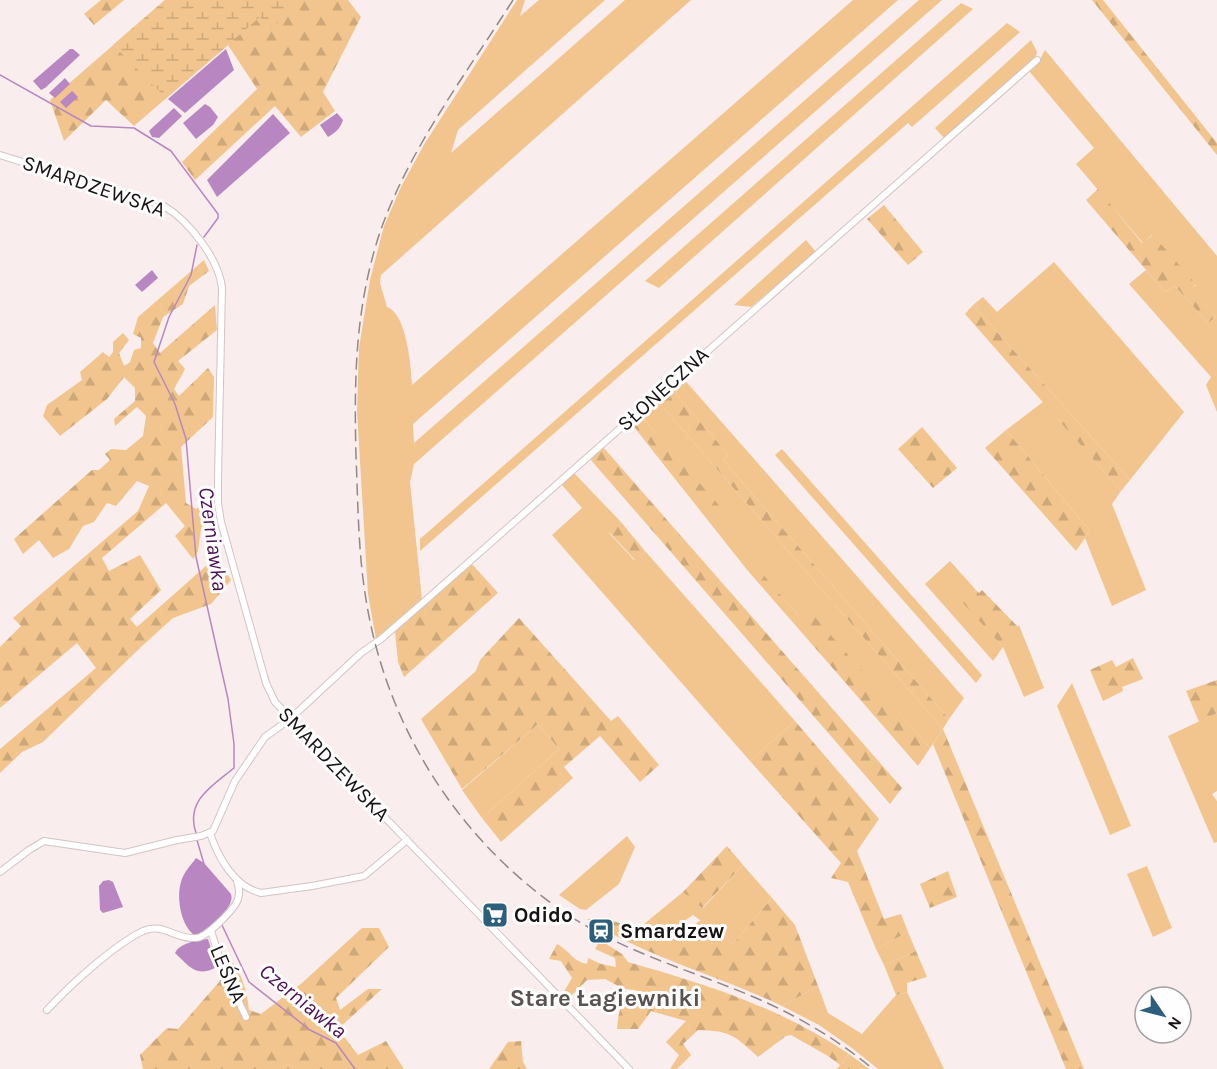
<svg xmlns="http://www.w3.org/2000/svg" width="1217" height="1069" font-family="Karla,sans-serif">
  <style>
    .green { fill: #f1c58d }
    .forest { fill: url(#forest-firs) }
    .wetland { fill: url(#wetland-marsh) }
    .water { fill: #b887c1 }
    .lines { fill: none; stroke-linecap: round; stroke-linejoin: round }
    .stream { stroke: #b887c1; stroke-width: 1.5 }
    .minor-casing { stroke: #d1c4c4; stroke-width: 8 }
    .minor { stroke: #fff; stroke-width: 6 }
    .rail { stroke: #918888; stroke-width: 1.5; stroke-dasharray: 12 6; stroke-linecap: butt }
    .labels { text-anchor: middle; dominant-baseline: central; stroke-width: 6; stroke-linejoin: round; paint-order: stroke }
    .street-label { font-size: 21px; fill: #171313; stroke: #fefefe }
    .poi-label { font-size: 21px; font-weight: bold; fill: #171313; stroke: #fefefe; text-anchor: start }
    .water-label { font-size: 22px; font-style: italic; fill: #4e1158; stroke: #fefefe }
    .quarter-label { font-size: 24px; font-weight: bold; fill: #5c5151; stroke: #fefefe }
  </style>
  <defs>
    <pattern id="forest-firs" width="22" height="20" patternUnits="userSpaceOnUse" patternTransform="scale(1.5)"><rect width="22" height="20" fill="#f1c58d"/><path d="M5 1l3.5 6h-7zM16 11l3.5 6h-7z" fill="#cea879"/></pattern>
    <pattern id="wetland-marsh" width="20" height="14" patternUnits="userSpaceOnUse" patternTransform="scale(1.5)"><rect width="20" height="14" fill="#f1c58d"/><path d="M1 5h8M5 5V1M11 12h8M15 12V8" fill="none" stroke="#cea879"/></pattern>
  </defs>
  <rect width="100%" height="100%" fill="#faeded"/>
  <g class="green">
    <path d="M517 0H525L520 16 539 0H605L458 130 451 153 625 0H691L381 275 380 283 387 307C407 314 411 367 412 385L853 0H898L413 424 414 443 919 0H942L414 464 410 482 422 599 376 639 368 594 357 411 359 348 370 280 384 226 401 187 425 143Z"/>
    <polygon points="961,3 973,9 659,288 645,281"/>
    <polygon points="1007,23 1020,32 912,127 908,123 420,551 420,539"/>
    <polygon points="1031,40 1037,52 1035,58 944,138 935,128"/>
    <polygon points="1045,50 1217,256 1217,412 1206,385 1211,377 1129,284 1146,270 1165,292 1175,286 1208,323 1216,317 1190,289 1196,285 1152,235 1143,243 1076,164 1094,148 1029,71 1039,61"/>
    <polygon points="806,240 816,252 751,307 734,305"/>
    <polygon points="1054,262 1184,412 1130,480 973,305 983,297 997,312"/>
    <polygon points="682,377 964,698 949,719 723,460 728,454 670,387"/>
    <polygon points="656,399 943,729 930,748 807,609 799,616 755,566 748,571 630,422 721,525 729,518 639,414"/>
    <polygon points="1043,402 1121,491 1112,504 1146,590 1112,606 1085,538 1090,531 1006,430"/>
    <polygon points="782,449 982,675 976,683 775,455"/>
    <polygon points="574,473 621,522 609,533 634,560 645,551 795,721 750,761 552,535 582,508 562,485"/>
    <polygon points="950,561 976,590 964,603 1002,646 1019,625 1044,688 1024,697 1003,647 993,661 925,584"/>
    <polygon points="1072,683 1131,826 1110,835 1057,706"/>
    <polygon points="1217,713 1217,791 1212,794 1217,801 1217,842 1214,843 1168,736"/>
    <polygon points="538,724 559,749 482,818 462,790"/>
    <polygon points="627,836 635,847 619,884 586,910 580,909 559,895"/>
    <polygon points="743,865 772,898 733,944 693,915 668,932 644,924 683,892 703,908"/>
    <polygon points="1147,866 1172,928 1153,937 1127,874"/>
    <polygon points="908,932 916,951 884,965 876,949"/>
    <polygon points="818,986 828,1013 862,1034 896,995 907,992 944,1069 878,1069 852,1048 819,1025 782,1006"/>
    <polygon points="849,1054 869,1069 851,1069 842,1062"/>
  </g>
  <g class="forest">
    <polygon points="101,0 124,0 94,25 84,14"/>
    <polygon points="165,0 348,0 361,17 323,92 335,111 301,137 275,106 195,180 182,162 257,89 228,45 134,126 106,100 64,141 50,100"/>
    <polygon points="1092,0 1103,0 1217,143 1217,155"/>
    <polygon points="1098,189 1142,243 1153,235 1196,284 1191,289 1216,317 1208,323 1175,286 1165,292 1086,200"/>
    <polygon points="884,205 923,252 908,265 867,219"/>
    <polygon points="204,260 209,271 189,286 183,304 163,317 153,343 160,353 215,305 217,330 178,361 185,369 174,389 179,396 208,368 214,377 213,417 181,447 186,503 196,509 204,503 210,509 211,520 201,529 198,551 193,559 175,536 185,526 166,503 102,558 109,571 140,555 161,590 130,619 137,627 216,557 231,580 211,604 173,618 141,647 43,742 22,752 0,773 0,749 96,668 77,643 0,708 0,647 21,626 13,618 138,511 149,486 137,481 116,506 107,503 94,522 83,526 69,549 53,558 39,540 23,554 14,539 92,470 99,470 110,460 105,454 111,449 126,450 143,436 146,416 137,407 115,426 114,419 135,401 135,388 124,377 107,399 60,436 43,416 47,405 82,380 80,372 103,352 109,357 113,352 113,342 123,333 129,340 119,353 124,366 130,362 134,350 141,348 141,338 133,334 138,317"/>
    <polygon points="973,305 1130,480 1121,491 965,314"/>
    <polygon points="670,387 728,454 723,460 949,719 943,729 1084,1069 1066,1069 933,744 943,729 656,399"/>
    <polygon points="639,414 730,518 721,526 630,422"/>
    <polygon points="922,427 957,468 933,488 898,449"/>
    <polygon points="1006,430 1090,531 1076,551 985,448"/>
    <polygon points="603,447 902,788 890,804 590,459"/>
    <polygon points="621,522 645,551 635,560 609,532"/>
    <polygon points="471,563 498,593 404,677 398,662 395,632"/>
    <polygon points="755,565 798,615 807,608 930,748 918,766 748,571"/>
    <polygon points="976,590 979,593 982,590 1018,627 1003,647 963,603"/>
    <polygon points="519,618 611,721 618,716 659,765 640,782 600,736 564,767 573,778 501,842 482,818 559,749 538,724 462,789 421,719 476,671 480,660"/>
    <polygon points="1133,658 1143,679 1122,687 1123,691 1103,701 1090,670 1112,660 1116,667"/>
    <polygon points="1217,680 1217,713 1199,722 1186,691"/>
    <polygon points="795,721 879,819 857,851 884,919 901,914 908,932 876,949 848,882 831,878 841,863 750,761"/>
    <polygon points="727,846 743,865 702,908 683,892"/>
    <polygon points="948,871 957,897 930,908 920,884"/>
    <path d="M772 898 795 925 818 986 782 1006C718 975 647 958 587 919H607L671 940 701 920 733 944Z"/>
    <path d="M362 928H379L389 947 336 998 340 1010 368 989H382L338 1029 358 1055 386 1041 404 1069H143L140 1055 167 1028 178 1029 219 982 232 961C243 977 247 991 249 1010L261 1014 302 983Z"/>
    <path d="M600 940 622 954 628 962C708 985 779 1007 849 1054L842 1062 851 1069H837L840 1065 828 1056 791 1035 786 1036 758 1057C734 1035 731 1031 698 1030L683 1044 691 1055 677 1069H670L679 1055 666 1042 686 1021 651 1011 638 1029H617C619 1009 619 1005 638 995L636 990 624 989 605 979 587 980 569 998 562 995 572 978 561 961 549 959 557 944C570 951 572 961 587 964L588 958 601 964 616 967 615 958 595 949Z"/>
    <polygon points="916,951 927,977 907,983 907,992 896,995 884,965"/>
    <polygon points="521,1041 523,1062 527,1069 489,1069 508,1042"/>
  </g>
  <polygon class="wetland" points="165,0 303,0 271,29 260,17 166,98 113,45"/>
  <g class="water">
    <polygon points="70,49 73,49 80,55 45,88 41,90 33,81"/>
    <polygon points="226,49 234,70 185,113 168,99"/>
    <polygon points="65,78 70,84 55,98 49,93"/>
    <polygon points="72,91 78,97 66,108 60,102"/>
    <polygon points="205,104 210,107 218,117 213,125 196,139 183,123"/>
    <polygon points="174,108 182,116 159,138 152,137 149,131 152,128"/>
    <path d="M337 113 343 120C340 129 336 132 328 137L320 125Z"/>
    <polygon points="273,114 290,133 217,197 207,180"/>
    <polygon points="152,270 158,278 142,292 135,285"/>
    <path d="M196 858 204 863 231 894C236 908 207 929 196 936 181 928 176 897 181 882 183 873 191 865 196 858Z"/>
    <polygon points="109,880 113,882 123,907 103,913 100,910 99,886 103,881"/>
    <path d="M208 939 217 967C196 978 190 967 175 953 180 943 197 940 208 939Z"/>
  </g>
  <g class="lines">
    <g class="stream">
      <polyline points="0,75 91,126 134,128 171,151 218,214 218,218 204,237"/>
      <path d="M196 833C185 801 212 786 234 768V744L228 699 196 557 186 439 175 404 154 362 169 317 191 275 197 245"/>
      <polyline points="197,840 204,864"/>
      <polyline points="221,923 249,982 310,1030 336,1043 355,1069"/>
    </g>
    <defs>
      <g id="minor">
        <path d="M0 155 164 206C189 221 219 259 222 288L218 479V503L221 522 266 683 275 702 334 765 629 1069"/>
        <path d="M210 833C218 857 234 887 261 893L312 886 364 876 407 840"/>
        <polyline points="0,872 29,850 44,841 125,853 177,840 201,836 213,831 235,781 265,737 290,719 361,653 381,639 426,600 1037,60"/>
        <polyline points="211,931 222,966 246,1017"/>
        <path d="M47 1010C70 985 114 945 143 931 163 922 176 940 196 938 206 938 235 909 238 899 240 893 239 887 237 881"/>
      </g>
    </defs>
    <use href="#minor" class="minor-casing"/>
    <use href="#minor" class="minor"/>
    <path class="rail" d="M513 0C466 74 409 149 380 232 355 308 354 378 356 456 358 502 358 548 365 593 383 717 450 829 551 903 616 951 684 967 756 998 798 1016 838 1040 873 1069"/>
  </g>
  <defs>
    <symbol id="supermarket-square" viewBox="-11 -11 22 22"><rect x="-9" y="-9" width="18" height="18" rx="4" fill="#2d5e7c" stroke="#fefefe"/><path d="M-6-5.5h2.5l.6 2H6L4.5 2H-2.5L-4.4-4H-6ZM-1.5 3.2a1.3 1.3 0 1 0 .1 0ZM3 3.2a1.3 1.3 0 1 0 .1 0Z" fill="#fff"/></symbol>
    <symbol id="station-square" viewBox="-11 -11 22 22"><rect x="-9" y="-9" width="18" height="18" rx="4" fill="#2d5e7c" stroke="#fefefe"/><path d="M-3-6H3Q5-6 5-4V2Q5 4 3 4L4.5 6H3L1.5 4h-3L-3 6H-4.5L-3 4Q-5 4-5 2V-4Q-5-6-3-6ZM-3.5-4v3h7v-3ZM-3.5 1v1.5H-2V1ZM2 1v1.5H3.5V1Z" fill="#fff"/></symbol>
  </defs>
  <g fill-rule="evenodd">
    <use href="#supermarket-square" x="480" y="900" width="30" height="30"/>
    <use href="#station-square" x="586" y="916" width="30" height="30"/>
  </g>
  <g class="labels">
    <g class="street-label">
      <text transform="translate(94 186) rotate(19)">SMARDZEWSKA</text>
      <text transform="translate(663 389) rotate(-42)">SŁONECZNA</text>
      <text transform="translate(334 764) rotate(46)">SMARDZEWSKA</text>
      <text transform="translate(228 974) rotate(67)">LEŚNA</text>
    </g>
    <g class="poi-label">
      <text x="514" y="915">Odido</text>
      <text x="620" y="931">Smardzew</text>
    </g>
    <g class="water-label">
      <text transform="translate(213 539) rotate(82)">Czerniawka</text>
      <text transform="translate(303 1001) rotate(39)">Czerniawka</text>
    </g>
    <g class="quarter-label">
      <text x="605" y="998">Stare Łagiewniki</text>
    </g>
  </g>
  <g transform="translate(1163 1015) rotate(125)"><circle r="28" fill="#fefefe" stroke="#a2a0a0" stroke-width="1.5"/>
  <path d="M0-4.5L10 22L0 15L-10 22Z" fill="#2d5e7c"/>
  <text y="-9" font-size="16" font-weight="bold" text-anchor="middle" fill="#171313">N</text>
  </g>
</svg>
